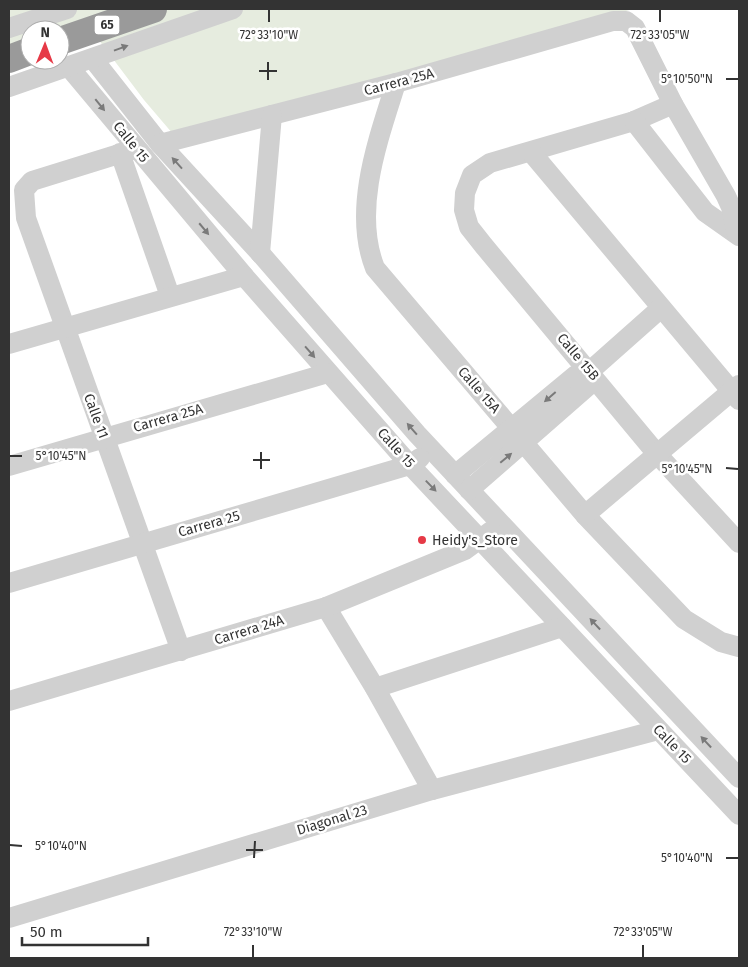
<svg xmlns="http://www.w3.org/2000/svg" width="748" height="967" font-family="'Fira Sans',sans-serif">
  <style>
    .green { fill: #e6ecdf }
    .lines { fill: none; stroke-linecap: round; stroke-linejoin: round }
    .street { stroke: #d0d0d0; stroke-width: 20 }
    .highway { stroke: #9a9a9a; stroke-width: 28 }
    .oneway { fill: #7a7a7a }
    .ticks { fill: none; stroke: #333; stroke-width: 2 }
    .poi-dot { fill: #e63946; stroke: #fff; stroke-width: 2 }
    .labels { text-anchor: middle; dominant-baseline: central; stroke-width: 5; stroke-linejoin: round; paint-order: stroke }
    .shield { fill: #fff; stroke: #707070; stroke-width: 1 }
    .shield-label { font-size: 12px; font-weight: bold; fill: #333 }
    .street-label { font-size: 14px; fill: #333; stroke: #fff }
    .poi-label { font-size: 14px; fill: #333; stroke: #fff; text-anchor: start }
    .ticks-label { font-size: 12px; text-anchor: middle; fill: #333; stroke: #fff; stroke-width: 5; stroke-linejoin: round; paint-order: stroke }
  </style>
  <rect width="100%" height="100%" fill="#fff"/>
  <polygon class="green" points="9,9 633,9 395,76 173,134 144,100 92,31 30,30 30,52 9,59"/>
  <g class="lines">
    <g class="street">
      <polyline points="9,28 67,9"/>
      <polyline points="93,59 160,144 260,253 417,434 739,778"/>
      <polyline points="69,67 244,276 410,465 739,815"/>
      <path d="M396 83C378 140 352 210 375 268L585 515 684 619 721 642 739 647"/>
      <polyline points="9,87 233,9"/>
      <polyline points="673,104 634,121 490,163 472,175 465,193 464,210 469,227 484,246 657,454 739,543"/>
      <polyline points="634,121 705,212 739,236"/>
      <polyline points="160,144 396,83 613,21 626,21 635,28 673,104 726,196 731,207 736,232"/>
      <polyline points="135,149 32,181 24,190 26,218 181,651"/>
      <polyline points="531,152 739,400"/>
      <polyline points="120,153 170,296"/>
      <polyline points="260,253 272,115"/>
      <polyline points="9,344 244,276"/>
      <polyline points="9,466 328,373"/>
      <polyline points="455,475 576,375 590,371 661,308"/>
      <polyline points="469,490 588,386 590,371"/>
      <polyline points="585,515 739,385"/>
      <polyline points="9,583 410,465 420,458"/>
      <polyline points="326,607 375,688 432,790"/>
      <polyline points="375,688 562,627"/>
      <polyline points="9,701 326,607 465,550 491,531"/>
      <polyline points="9,918 432,790 658,730"/>
    </g>
    <g class="highway">
      <polyline points="60,41 153,9"/>
      <polyline points="9,59 30,51"/>
    </g>
  </g>
  <defs><path id="oneway-solid" d="M-6-.8H1V-3.2L6.5 0L1 3.2V.8H-6Z" transform="scale(1.25)"/></defs>
  <g class="oneway">
    <use href="#oneway-solid" transform="translate(121 48) rotate(-20)"/>
    <use href="#oneway-solid" transform="translate(100 105) rotate(51)"/>
    <use href="#oneway-solid" transform="translate(177 163) rotate(-132)"/>
    <use href="#oneway-solid" transform="translate(204 229) rotate(50)"/>
    <use href="#oneway-solid" transform="translate(310 352) rotate(49)"/>
    <use href="#oneway-solid" transform="translate(550 397) rotate(139)"/>
    <use href="#oneway-solid" transform="translate(412 429) rotate(-131)"/>
    <use href="#oneway-solid" transform="translate(506 458) rotate(-40)"/>
    <use href="#oneway-solid" transform="translate(431 486) rotate(46)"/>
    <use href="#oneway-solid" transform="translate(595 624) rotate(-133)"/>
    <use href="#oneway-solid" transform="translate(706 742) rotate(-133)"/>
  </g>
  <path class="ticks" d="M269 22V10M660 22V10M259 71H277M726 79H738M268 80V62M10 456H22M253 460H270M726 468 738 469M261 469V452M10 845 22 846M246 850H263M254 858 255 841M726 858H738M253 957V945M643 957V945"/>
  <circle class="poi-dot" cx="422" cy="540" r="5"/>
  <g class="labels">
    <rect class="shield" x="94.5" y="15.5" width="25" height="19" rx="4"/>
    <g class="shield-label">
      <text x="107" y="25">65</text>
    </g>
    <g class="street-label">
      <text transform="translate(399 82) rotate(-15)">Carrera 25A</text>
      <text transform="translate(131 142) rotate(51)">Calle 15</text>
      <text transform="translate(578 357) rotate(50)">Calle 15B</text>
      <text transform="translate(479 390) rotate(49)">Calle 15A</text>
      <text transform="translate(96 416) rotate(70)">Calle 11</text>
      <text transform="translate(168 418) rotate(-16)">Carrera 25A</text>
      <text transform="translate(396 448) rotate(48)">Calle 15</text>
      <text transform="translate(209 524) rotate(-16)">Carrera 25</text>
      <text transform="translate(249 630) rotate(-17)">Carrera 24A</text>
      <text transform="translate(672 744) rotate(46)">Calle 15</text>
      <text transform="translate(332 820) rotate(-17)">Diagonal 23</text>
    </g>
    <g class="poi-label">
      <text x="432" y="540">Heidy's_Store</text>
    </g>
  </g>
  <g class="ticks-label">
    <text x="269" y="39">72°33'10"W</text>
    <text x="660" y="39">72°33'05"W</text>
    <text x="687" y="83">5°10'50"N</text>
    <text x="61" y="460">5°10'45"N</text>
    <text x="687" y="473">5°10'45"N</text>
    <text x="61" y="850">5°10'40"N</text>
    <text x="687" y="862">5°10'40"N</text>
    <text x="253" y="936">72°33'10"W</text>
    <text x="643" y="936">72°33'05"W</text>
  </g>
  <rect width="748" height="967" fill="none" stroke="#333333" stroke-width="20"/>
  <g transform="translate(45 45) rotate(1)"><circle r="24" fill="#ffffff" stroke="#adadad"/>
  <path d="M0-4L9 19L0 12L-9 19Z" fill="#e63946"/>
  <text y="-8" font-size="14" font-weight="bold" text-anchor="middle" fill="#333333">N</text>
  </g>
  <path d="M22 937v8h126v-8" fill="none" stroke="#333333" stroke-width="2.5"/>
  <text x="30" y="937" font-size="15" fill="#333333" stroke="#ffffff" stroke-width="4" paint-order="stroke">50 m</text>
</svg>
